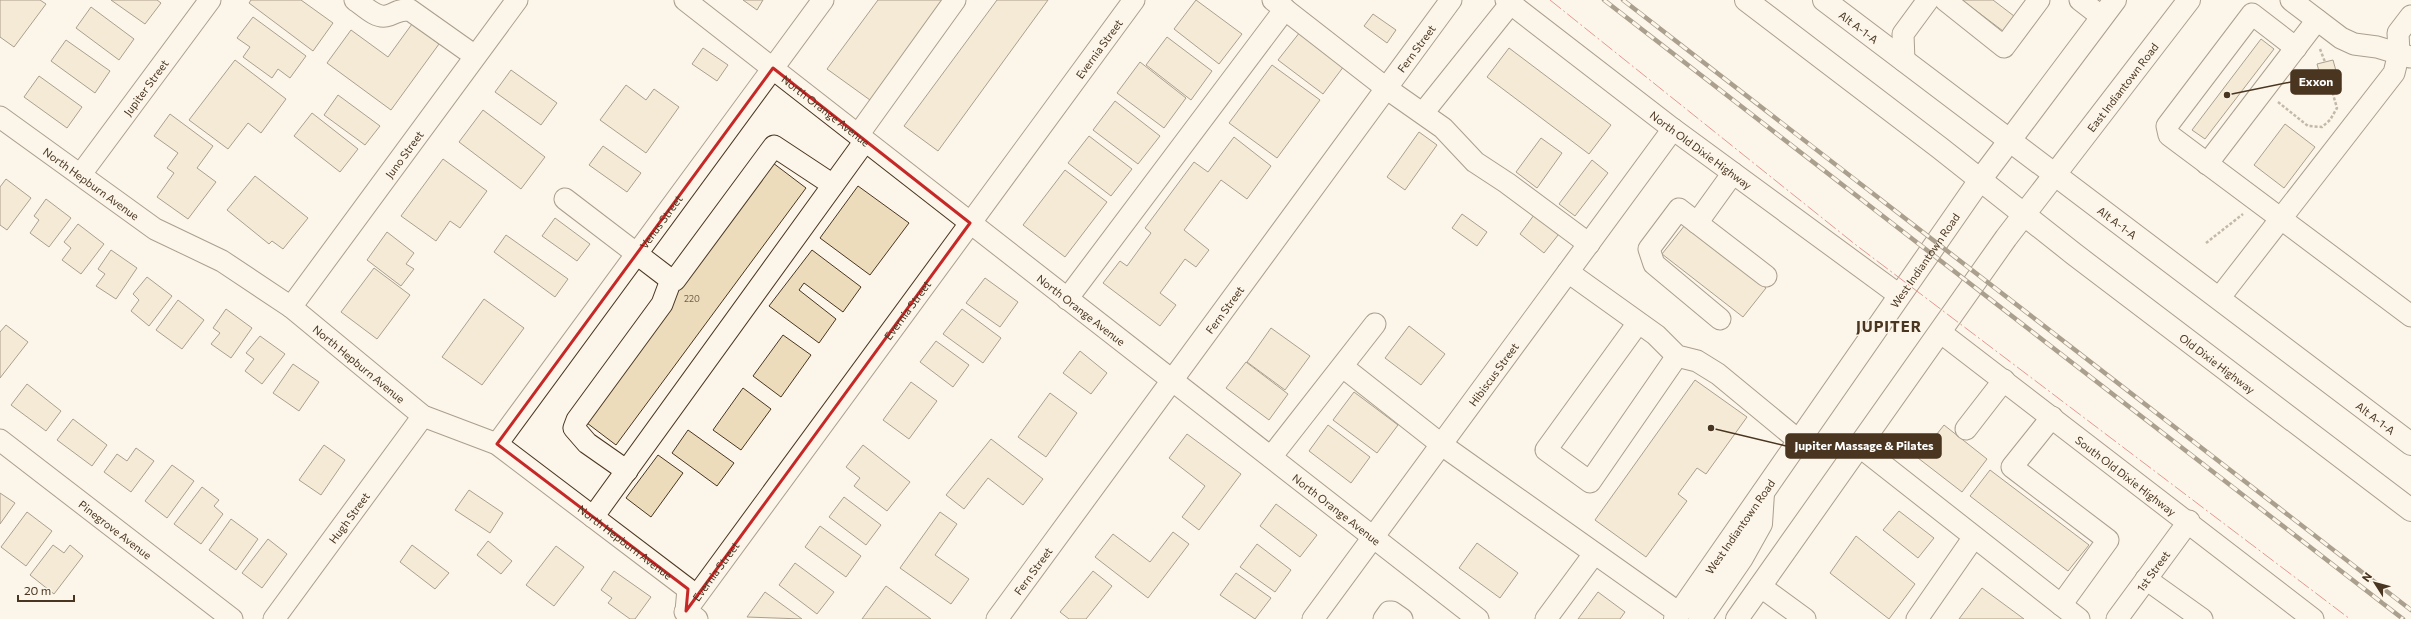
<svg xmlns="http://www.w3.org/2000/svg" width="2411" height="619" font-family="Commissioner,sans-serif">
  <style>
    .building { fill: #ecdcbc; stroke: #4a3520 }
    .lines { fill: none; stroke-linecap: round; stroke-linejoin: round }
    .minor-casing { stroke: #4a3520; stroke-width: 23 }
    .major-casing { stroke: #4a3520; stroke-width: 24 }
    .path { stroke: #7f6f5c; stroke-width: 2.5; stroke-dasharray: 3 2; stroke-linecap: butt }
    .minor { stroke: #fbf6e9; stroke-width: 21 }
    .major { stroke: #fbf6e9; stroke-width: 22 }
    .rail-casing { stroke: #4a3520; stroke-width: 4.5 }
    .rail { stroke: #fbf6e9; stroke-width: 3; stroke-dasharray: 9; stroke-linecap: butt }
    .power { stroke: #c62828; stroke-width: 1; stroke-dasharray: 14 3 2 3; stroke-linecap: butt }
    .marked { fill: none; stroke: #c62828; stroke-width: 3; stroke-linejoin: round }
    .labels { text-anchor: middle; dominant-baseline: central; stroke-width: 3; stroke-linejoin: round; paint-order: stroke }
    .number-label { font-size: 9px; fill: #725f47 }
    .street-label { font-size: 11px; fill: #4a3520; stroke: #fbf6e9 }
    .district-label { font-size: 15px; font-weight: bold; letter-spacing: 1px; fill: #4a3520; stroke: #fbf6e9 }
    .leader { fill: none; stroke: #4a3520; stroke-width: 1.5 }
    .callout-dot { fill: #4a3520; stroke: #fbf6e9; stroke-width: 1.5 }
    .callout { fill: #4a3520; stroke: #4a3520; stroke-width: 1.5 }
    .callout-label { font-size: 12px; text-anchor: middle; font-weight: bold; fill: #fff }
  </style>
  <rect width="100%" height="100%" fill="#fbf6e9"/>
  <g class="building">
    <polygon points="0,0 40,0 46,4 14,47 0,37"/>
    <polygon points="111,0 157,0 161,3 145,24"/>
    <polygon points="251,0 301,0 333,23 313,51 249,3"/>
    <polygon points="743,0 763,0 757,10"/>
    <polygon points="878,0 943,0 870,100 827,69"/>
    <polygon points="997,0 1048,0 938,151 904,126"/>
    <polygon points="1196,0 1242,34 1219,64 1174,29"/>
    <polygon points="1962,0 1993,0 2014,16 2003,31"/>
    <polygon points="91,7 134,39 119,60 76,28"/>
    <polygon points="1373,14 1396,30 1387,43 1364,26"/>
    <polygon points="253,17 306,56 290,78 278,69 272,78 243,57 250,47 237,38"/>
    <polygon points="412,24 439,44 391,110 327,63 351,30 388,57"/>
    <polygon points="1300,32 1344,66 1323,94 1278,60"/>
    <polygon points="1167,37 1212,71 1191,100 1146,65"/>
    <polygon points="2261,39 2274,49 2205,139 2192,130"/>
    <polygon points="66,40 110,71 95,93 51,61"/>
    <polygon points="703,48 728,65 717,81 692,64"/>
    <polygon points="1509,48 1611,125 1589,154 1487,77"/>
    <polygon points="235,60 286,99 261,133 248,123 228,149 189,120"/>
    <polygon points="2333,60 2341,89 2325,93 2317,64"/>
    <polygon points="1140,62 1186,98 1164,128 1117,93"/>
    <polygon points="1272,65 1320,100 1277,158 1229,123"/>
    <polygon points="511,70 557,103 541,125 495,92"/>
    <polygon points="39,76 82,107 67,128 24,97"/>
    <polygon points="626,85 646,100 654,89 679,107 646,153 600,120"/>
    <polygon points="338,95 380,126 365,145 324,115"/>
    <polygon points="1115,101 1160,136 1138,164 1093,130"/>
    <polygon points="483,110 545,157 521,189 459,142"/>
    <polygon points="312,113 358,149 340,172 294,136"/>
    <polygon points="170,114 213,146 197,168 216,182 188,219 157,197 174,173 167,168 178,153 154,136"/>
    <polygon points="2285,124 2315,147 2284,188 2254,165"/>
    <polygon points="1419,132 1437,145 1405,190 1387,177"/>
    <polygon points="1089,136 1132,169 1111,196 1068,163"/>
    <polygon points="1234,137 1271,166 1247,199 1221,180 1184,230 1209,250 1196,267 1185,259 1160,293 1176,305 1160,326 1103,283 1120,261 1127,266 1151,233 1145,228 1194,162 1208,172"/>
    <polygon points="1541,138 1562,153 1537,188 1516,172"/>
    <polygon points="603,146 641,173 627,192 589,165"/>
    <polygon points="443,159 487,191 460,228 450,221 436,241 401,216"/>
    <polygon points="1592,160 1608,173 1575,216 1559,204"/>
    <polygon points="773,163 806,188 616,445 583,420"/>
    <polygon points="1065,170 1107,202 1065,257 1023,225"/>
    <polygon points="255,176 308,218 283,249 272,241 269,244 227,210"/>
    <polygon points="6,179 31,198 7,230 0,225 0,187"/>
    <polygon points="858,186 909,223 870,275 820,238"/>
    <polygon points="46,199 71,218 49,247 30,233 39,220 34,216"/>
    <polygon points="1537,211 1562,230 1544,253 1520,234"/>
    <polygon points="1462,214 1487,232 1477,246 1452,228"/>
    <polygon points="555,218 590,244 577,261 542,236"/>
    <polygon points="78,224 104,244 81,274 62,260 71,248 64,242"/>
    <polygon points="1685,225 1766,288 1743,317 1662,254"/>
    <polygon points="387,232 414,253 406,264 414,269 401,286 367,260"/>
    <polygon points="506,235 568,279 555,297 494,252"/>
    <polygon points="111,250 137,268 116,299 96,286 105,274 98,269"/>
    <polygon points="812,250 861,287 843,312 804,283 799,290 836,319 819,343 769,306"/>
    <polygon points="374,268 410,295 377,339 341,312"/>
    <polygon points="147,277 172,296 149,326 131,311 139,300 133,294"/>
    <polygon points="985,278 1018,302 1000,327 966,303"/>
    <polygon points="484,299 524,328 482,385 442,357"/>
    <polygon points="178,300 204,320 182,349 156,330"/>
    <polygon points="226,309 252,328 231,358 211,344 220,333 213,328"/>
    <polygon points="962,309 1001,338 983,363 943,334"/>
    <polygon points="6,325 28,342 0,378 0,332"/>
    <polygon points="1409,326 1445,354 1421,385 1385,358"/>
    <polygon points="1271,328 1310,356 1285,390 1247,362"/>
    <polygon points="783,335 811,355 781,397 753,376"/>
    <polygon points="260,336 285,354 262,384 245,371 254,359 246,353"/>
    <polygon points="936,341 969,365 953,387 920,362"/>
    <polygon points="1080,351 1107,373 1091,394 1063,373"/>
    <polygon points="1246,362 1288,394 1269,420 1226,388"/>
    <polygon points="293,364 319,382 299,411 273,393"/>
    <polygon points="1695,380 1747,417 1706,474 1697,468 1678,494 1687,501 1646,557 1595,520"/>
    <polygon points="911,382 937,401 909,439 883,420"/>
    <polygon points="27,384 61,411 46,431 11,405"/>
    <polygon points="743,388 771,409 741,450 713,430"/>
    <polygon points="1354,392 1398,425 1377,453 1333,420"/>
    <polygon points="1050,393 1077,413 1046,457 1018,437"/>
    <polygon points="73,419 107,445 92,466 57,440"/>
    <polygon points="1328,425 1370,457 1351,483 1309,451"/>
    <polygon points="1944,425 1987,459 1962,492 1918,458"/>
    <polygon points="688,430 734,463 717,486 672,453"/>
    <polygon points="1187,434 1241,474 1199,530 1182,517 1205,486 1169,458"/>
    <polygon points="991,439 1043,479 1023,505 988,478 964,509 946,495"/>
    <polygon points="324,445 345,460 321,495 299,480"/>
    <polygon points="863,445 910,482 887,511 854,486 860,478 846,467"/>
    <polygon points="136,448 154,461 131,492 104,472 117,454 127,461"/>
    <polygon points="658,455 683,473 651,517 626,498"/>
    <polygon points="172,465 194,481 167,518 145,501"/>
    <polygon points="1990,470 2089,545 2068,571 1970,496"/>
    <polygon points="202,487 219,500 214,506 223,514 201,544 174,524"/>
    <polygon points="469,490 503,513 490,533 455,510"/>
    <polygon points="0,493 15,503 0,524"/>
    <polygon points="844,497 881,525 866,545 829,517"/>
    <polygon points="1276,504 1317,535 1300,557 1260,526"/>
    <polygon points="1899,511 1934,538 1918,558 1883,530"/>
    <polygon points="27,512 52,531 26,566 1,547"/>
    <polygon points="940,512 957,524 935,555 969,579 951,604 900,568"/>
    <polygon points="231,519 258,539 236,570 209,550"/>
    <polygon points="820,526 861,556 846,577 805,547"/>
    <polygon points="1173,532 1189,544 1148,598 1095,557 1113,534 1150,562"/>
    <polygon points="1856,536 1915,584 1889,619 1830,573"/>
    <polygon points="268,539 287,554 262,588 242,573"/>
    <polygon points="488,541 512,561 501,574 477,555"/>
    <polygon points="1477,543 1518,573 1500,598 1459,568"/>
    <polygon points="1257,544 1291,570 1275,592 1240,567"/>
    <polygon points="53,545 64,553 70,545 83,556 54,594 30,575"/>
    <polygon points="412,545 449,573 435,589 400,562"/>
    <polygon points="556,546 584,567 554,606 526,585"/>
    <polygon points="795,563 834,592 817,614 779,585"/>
    <polygon points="614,571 651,597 635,619 630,619 608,603 612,598 601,590"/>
    <polygon points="1093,571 1112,586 1086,619 1069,619 1060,612"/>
    <polygon points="1236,573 1271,598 1255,619 1220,595"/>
    <polygon points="886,586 931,619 862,619"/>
    <polygon points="1982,588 2024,619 1959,619"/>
    <polygon points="765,592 802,619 747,617"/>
    <polygon points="1598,592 1625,612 1620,619 1578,619"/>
  </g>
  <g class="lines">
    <defs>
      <g id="minor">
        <path d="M355 0C363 5 375 18 386 16 396 14 397 9 410 10L475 56"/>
        <path id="s1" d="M685 0 1478 619"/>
        <polyline points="1273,0 1386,88 1443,128 1475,162 1507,183 1589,244"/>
        <path id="s2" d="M1506 0 1673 129 1899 295"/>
        <polyline points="1945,0 2004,47 2039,0"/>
        <polyline points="2080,0 2102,17"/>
        <polyline points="2291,0 2341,38 2354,44 2377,47 2410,57"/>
        <polyline points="2296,48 2252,14 2167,126 2169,135 2411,316"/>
        <polyline points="1904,61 1903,34 1928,0"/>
        <polyline points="1423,113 1511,3"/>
        <path id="s3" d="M0 117 155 229 222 261 291 307 423 416 497 444 688 589 686 611 697 619"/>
        <polyline points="858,135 955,0"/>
        <polyline points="2207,164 2317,20"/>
        <path id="s4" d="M81 174 210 0"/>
        <polyline points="565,199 671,280"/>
        <polyline points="1697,223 1733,173"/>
        <polyline points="1568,272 1656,335 1677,356 1697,361 1718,374 1798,440"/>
        <polyline points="2220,297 2394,73 2399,53 2398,33 2411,16"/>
        <polyline points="1067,299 1285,9"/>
        <path id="s5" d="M291 307 517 0"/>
        <polyline points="1720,319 1654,264 1649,249 1679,209 1766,276"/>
        <polyline points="1638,323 1546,450 1590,482 1677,356"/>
        <path id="s6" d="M1940 332 2313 619"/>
        <polyline points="1343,367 1442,445 1679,613"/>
        <polyline points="2052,417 2012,467 2108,540 2061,605"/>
        <polyline points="1966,429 2004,380"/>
        <path id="s7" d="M0 440 232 619"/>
        <path id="s8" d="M497 444 823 0"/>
        <polyline points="1859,446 2079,619"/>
        <polyline points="1271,457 1375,324"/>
        <polyline points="627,471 587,443 574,428 577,420 662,304 671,280 675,280 774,146 833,185"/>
        <polyline points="593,517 865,141"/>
        <polyline points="2146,579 2202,619"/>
        <polyline points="1760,586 1805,619"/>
        <path id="s9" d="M685 612 1134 0"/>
        <path id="s10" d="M274 619 423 416"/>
        <path id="s11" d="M997 619 1451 0"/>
        <path id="s12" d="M1313 619 1673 129"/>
        <polyline points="1384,619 1389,612 1392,612 1402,619"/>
        <polyline points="1546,619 1594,554"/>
        <polyline points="1917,619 1974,537"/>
        <path id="s13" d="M2117 619 2189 521"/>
      </g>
      <g id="major">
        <path id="s14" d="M1746 0 1940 148 2074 254 2411 510"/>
        <path id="s15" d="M1824 0 2411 444"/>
        <path id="s16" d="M1675 619 1980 180 2115 0"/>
        <polyline points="1700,619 1742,558 1761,524 1763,493"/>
        <path id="s17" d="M1737 619 2006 238 2189 0"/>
      </g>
    </defs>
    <use href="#minor" class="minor-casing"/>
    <use href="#major" class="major-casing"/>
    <g class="path">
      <polyline points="2320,49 2325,62"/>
      <polyline points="2278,102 2308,126 2322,127 2330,120 2337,108 2332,91"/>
      <polyline points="2206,243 2243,214"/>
    </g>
    <use href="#minor" class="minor"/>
    <use href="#major" class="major"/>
    <defs>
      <g id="rail">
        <polyline points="1604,0 2403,619"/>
        <polyline points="1623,0 2411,610"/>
      </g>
    </defs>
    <use href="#rail" class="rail-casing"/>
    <use href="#rail" class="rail"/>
    <polyline class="power" points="1550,0 1856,245 2350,619"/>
  </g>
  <path d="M0 0H2411V619H0ZM773 68 970 223 686 611 688 589 497 444Z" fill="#fbf6e9" fill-opacity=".55" fill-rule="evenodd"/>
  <path class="marked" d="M773 68 970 223 686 611 688 589 497 444Z"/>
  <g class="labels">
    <g class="number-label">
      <text x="692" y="298">220</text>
    </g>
    <g class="street-label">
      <text stroke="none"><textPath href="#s15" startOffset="44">Alt A-1-A</textPath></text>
      <text stroke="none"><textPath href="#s9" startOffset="699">Evernia Street</textPath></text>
      <text stroke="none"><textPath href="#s11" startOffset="708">Fern Street</textPath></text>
      <text stroke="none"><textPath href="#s4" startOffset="108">Jupiter Street</textPath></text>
      <text stroke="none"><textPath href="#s17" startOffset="657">East Indiantown Road</textPath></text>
      <text stroke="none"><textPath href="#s1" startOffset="179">North Orange Avenue</textPath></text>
      <text stroke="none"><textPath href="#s2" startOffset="246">North Old Dixie Highway</textPath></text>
      <text stroke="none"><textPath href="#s5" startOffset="190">Juno Street</textPath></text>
      <text stroke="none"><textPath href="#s3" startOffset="113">North Hepburn Avenue</textPath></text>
      <text stroke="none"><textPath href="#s15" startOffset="368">Alt A-1-A</textPath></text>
      <text stroke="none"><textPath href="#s8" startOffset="276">Venus Street</textPath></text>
      <text stroke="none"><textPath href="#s16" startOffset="437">West Indiantown Road</textPath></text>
      <text stroke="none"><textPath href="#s9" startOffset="375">Evernia Street</textPath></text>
      <text stroke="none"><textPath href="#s1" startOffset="503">North Orange Avenue</textPath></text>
      <text stroke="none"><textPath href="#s11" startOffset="384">Fern Street</textPath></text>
      <text stroke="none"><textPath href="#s3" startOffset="437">North Hepburn Avenue</textPath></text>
      <text stroke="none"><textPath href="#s14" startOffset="595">Old Dixie Highway</textPath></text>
      <text stroke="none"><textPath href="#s12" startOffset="304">Hibiscus Street</textPath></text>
      <text stroke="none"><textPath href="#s15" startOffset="692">Alt A-1-A</textPath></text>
      <text stroke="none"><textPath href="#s6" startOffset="235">South Old Dixie Highway</textPath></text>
      <text stroke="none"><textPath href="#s1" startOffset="827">North Orange Avenue</textPath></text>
      <text stroke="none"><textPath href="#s10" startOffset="126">Hugh Street</textPath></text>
      <text stroke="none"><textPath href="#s16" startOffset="113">West Indiantown Road</textPath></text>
      <text stroke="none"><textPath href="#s7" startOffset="146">Pinegrove Avenue</textPath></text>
      <text stroke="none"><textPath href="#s3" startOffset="760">North Hepburn Avenue</textPath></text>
      <text stroke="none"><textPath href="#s13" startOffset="60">1st Street</textPath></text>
      <text stroke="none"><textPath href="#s9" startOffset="51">Evernia Street</textPath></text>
      <text stroke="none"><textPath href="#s11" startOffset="60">Fern Street</textPath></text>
    </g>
    <g class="district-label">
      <text x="1889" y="326">JUPITER</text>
    </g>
  </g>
  <path class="leader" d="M2227 95L2291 82M1711 428L1786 446"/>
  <g class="callout-dot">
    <circle cx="2227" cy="95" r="4"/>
    <circle cx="1711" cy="428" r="4"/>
  </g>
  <g class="callout">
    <rect x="2291" y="70" width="50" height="24" rx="4"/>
    <rect x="1786" y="434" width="155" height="24" rx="4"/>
  </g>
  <g class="callout-label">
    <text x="2316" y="86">Exxon</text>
    <text x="1864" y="450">Jupiter Massage &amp; Pilates</text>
  </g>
  <g transform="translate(2375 583) rotate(306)" stroke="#fbf6e9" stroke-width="3" paint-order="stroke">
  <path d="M0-3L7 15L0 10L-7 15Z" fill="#4a3520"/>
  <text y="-6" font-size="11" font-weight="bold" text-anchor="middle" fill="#4a3520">N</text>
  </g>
  <path d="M18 595v6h56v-6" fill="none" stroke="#4a3520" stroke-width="2"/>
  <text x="24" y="595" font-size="12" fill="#4a3520" stroke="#fbf6e9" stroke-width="3" paint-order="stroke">20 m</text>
</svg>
